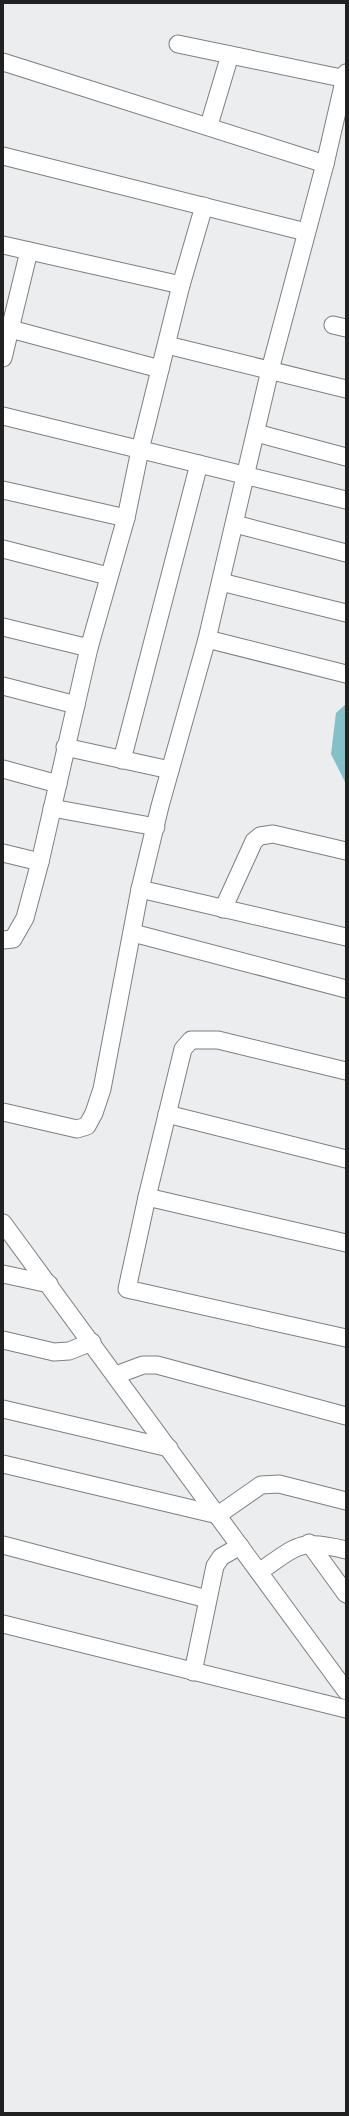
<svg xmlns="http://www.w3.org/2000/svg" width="349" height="2116" font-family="'Times New Roman',serif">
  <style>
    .water { fill: #83c0c8 }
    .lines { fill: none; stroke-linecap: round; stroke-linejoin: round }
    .street-casing { stroke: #7e7f81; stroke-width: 19 }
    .street { stroke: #fff; stroke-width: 17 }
  </style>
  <rect width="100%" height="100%" fill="#ecedef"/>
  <polygon class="water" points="346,704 346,784 331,754 336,713"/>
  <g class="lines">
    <defs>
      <g id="street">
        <polyline points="178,44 346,79"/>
        <polyline points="3,62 325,164"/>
        <polyline points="209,125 230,55"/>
        <polyline points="3,156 306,232"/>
        <polyline points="3,245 181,285"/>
        <polyline points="333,325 346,328"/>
        <polyline points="3,327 160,369"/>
        <polyline points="167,345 346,389"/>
        <polyline points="3,358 29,251"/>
        <polyline points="3,416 346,500"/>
        <polyline points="256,433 346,457"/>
        <polyline points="3,490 126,518"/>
        <polyline points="235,524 346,553"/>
        <polyline points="3,549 108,576"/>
        <polyline points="221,582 346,613"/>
        <polyline points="3,627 89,648"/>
        <polyline points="207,639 346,674"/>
        <polyline points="3,686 76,705"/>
        <polyline points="65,747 170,770"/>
        <polyline points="122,760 199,464"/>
        <polyline points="3,769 58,784"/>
        <polyline points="52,808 156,827"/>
        <polyline points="3,853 40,862"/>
        <polyline points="140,889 346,937"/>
        <polyline points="223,909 254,841 260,836 273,834 346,851"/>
        <polyline points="133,933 346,989"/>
        <polyline points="3,940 13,939 25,918 40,862 89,648 126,518 140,450 181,285 204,206"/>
        <polyline points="346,1071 218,1040 191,1040 183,1049 147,1197 127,1289 346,1338"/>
        <polyline points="3,1112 77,1129 87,1126 94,1113 102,1089 140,889 160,806 207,639 270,370 325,164 346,73"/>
        <polyline points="167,1114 346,1159"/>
        <polyline points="147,1197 346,1243"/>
        <polyline points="3,1223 346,1691"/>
        <polyline points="3,1274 49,1284"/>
        <polyline points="3,1340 54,1352 69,1351 92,1342"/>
        <polyline points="116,1375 143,1365 157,1365 346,1416"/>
        <polyline points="3,1409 169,1448"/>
        <polyline points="3,1464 218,1515 261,1485 279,1484 346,1501"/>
        <polyline points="309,1543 346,1594"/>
        <polyline points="3,1545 207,1599"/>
        <path d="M259 1572C297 1546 299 1538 346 1550"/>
        <polyline points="3,1624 346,1709"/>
        <polyline points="193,1672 215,1566 221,1557 240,1546"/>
      </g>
    </defs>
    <use href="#street" class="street-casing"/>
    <use href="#street" class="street"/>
  </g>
  <rect width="349" height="2116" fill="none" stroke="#212122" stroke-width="8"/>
</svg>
